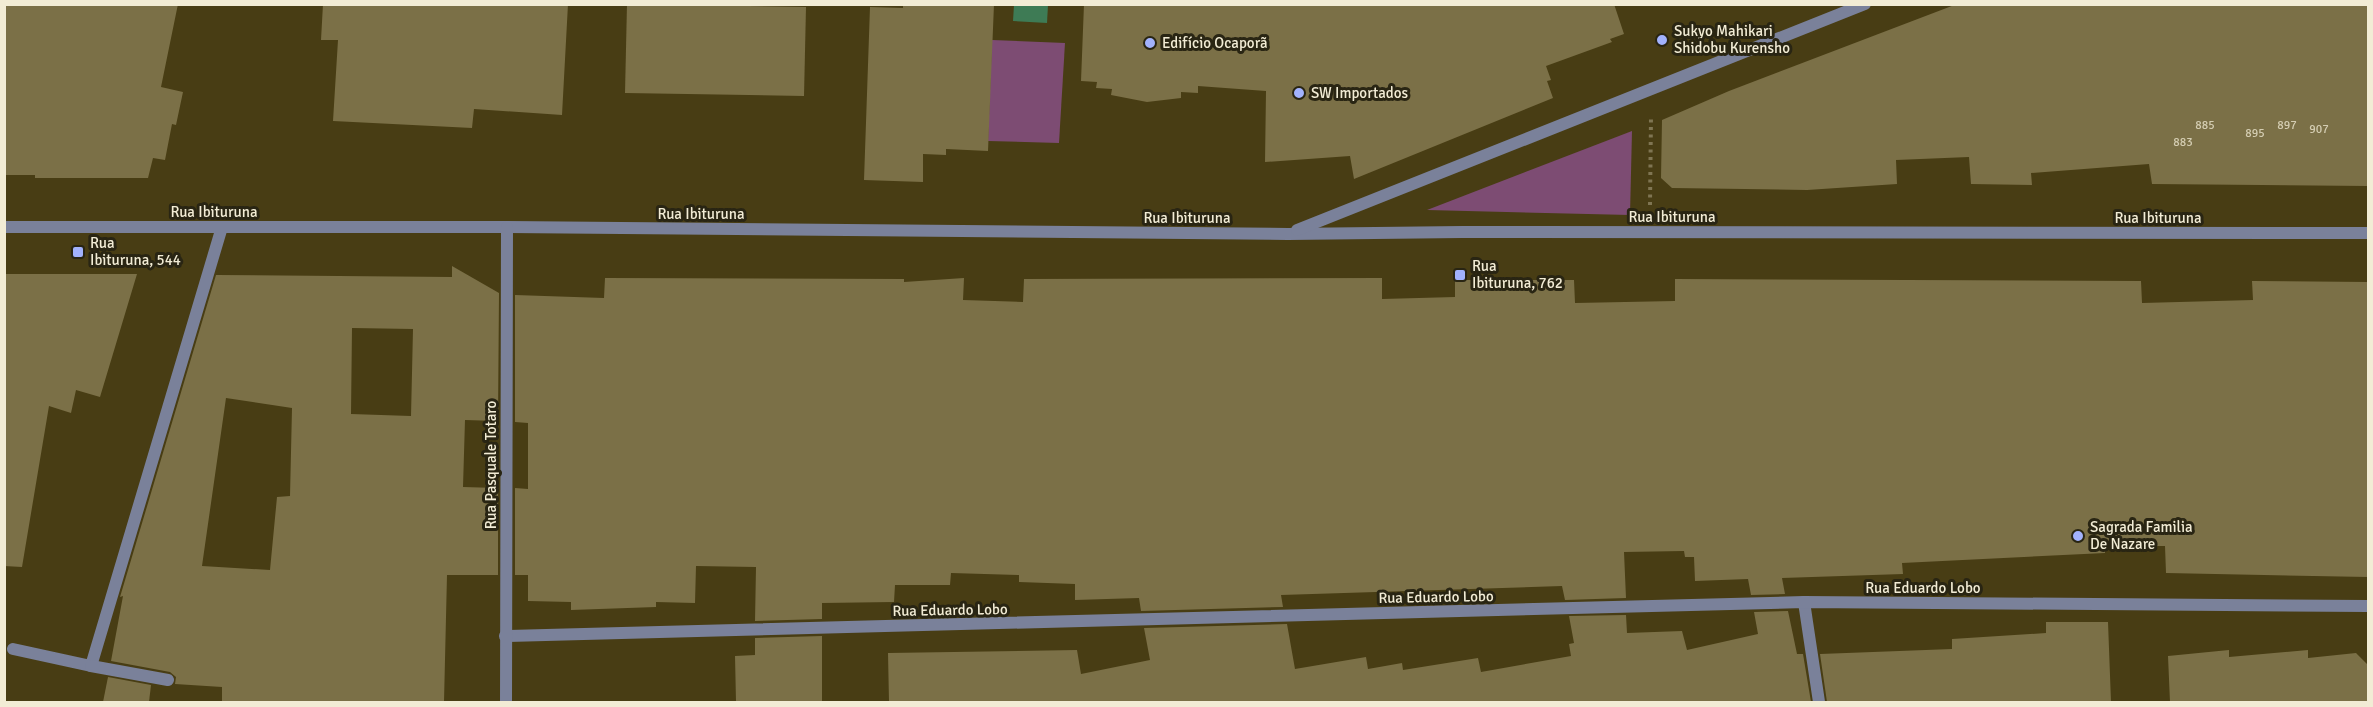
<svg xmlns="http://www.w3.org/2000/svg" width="2373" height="707" font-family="Signika,sans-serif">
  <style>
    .green { fill: #7d4c73 }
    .water { fill: #3e7b55 }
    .building { fill: #7b7047; fill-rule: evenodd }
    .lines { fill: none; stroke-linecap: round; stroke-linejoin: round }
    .path { stroke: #7f7552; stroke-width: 4; stroke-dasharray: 3 4.5; stroke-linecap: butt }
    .lane { stroke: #7a819a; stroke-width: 12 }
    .street { stroke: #7a819a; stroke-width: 12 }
    .poi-dot { fill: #a2b2fd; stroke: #292513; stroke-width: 2 }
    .labels { text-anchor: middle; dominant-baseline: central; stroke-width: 6; stroke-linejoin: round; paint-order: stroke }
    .number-label { font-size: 12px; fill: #d4cdb2 }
    .poi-label { font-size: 15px; fill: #f2ecd5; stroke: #292513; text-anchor: start }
    .street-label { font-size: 15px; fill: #f2ecd5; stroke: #292513 }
  </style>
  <rect width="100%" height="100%" fill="#483d14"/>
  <g class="green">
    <polygon points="992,40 1065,43 1059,143 988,141"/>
    <polygon points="1632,131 1630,215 1427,210"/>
  </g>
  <polygon class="water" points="1014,5 1048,5 1047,23 1013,21"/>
  <g class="building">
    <polygon points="4,4 178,4 161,87 183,92 176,125 172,124 165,160 153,158 148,178 35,178 35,175 4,175"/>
    <polygon points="323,4 568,4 562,115 474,109 472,128 333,121 338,40 321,40"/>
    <polygon points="627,4 806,7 804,96 625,93"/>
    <polygon points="903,4 994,4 988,151 946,149 946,155 923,154 923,182 864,180 870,7 903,8"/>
    <polygon points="1084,4 1614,4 1624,34 1610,39 1612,42 1546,66 1551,80 1547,81 1553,98 1354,179 1350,156 1265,162 1266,91 1198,86 1198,93 1181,92 1181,98 1147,102 1111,95 1112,89 1096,88 1097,82 1081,81"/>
    <polygon points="1957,4 2368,4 2368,186 2152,184 2149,164 2031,173 2032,185 1971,184 1969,157 1896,160 1897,184 1807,190 1672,188 1661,178 1662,120 1729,91"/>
    <path d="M452 266 499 293 498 421 465 420 463 487 498 488V575H447L444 702H222V687L175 684 176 677 170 672 111 661 123 596 120 597 216 275 452 277ZM352 328 413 329 411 416 351 414ZM226 398 292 408 290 496 277 497 270 570 202 566Z"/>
    <polygon points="4,274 137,274 100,397 76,390 71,413 49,406 22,567 4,566"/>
    <polygon points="605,278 904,279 904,282 964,278 963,300 1023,302 1024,279 1382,278 1382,299 1455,297 1455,280 1574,280 1575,303 1675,301 1675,279 2141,281 2142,303 2253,300 2252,281 2368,282 2368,577 2166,573 2165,546 2105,546 2105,553 1902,563 1903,574 1782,578 1785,594 1751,595 1748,579 1695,581 1694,557 1685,557 1684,551 1624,552 1626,598 1565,600 1562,586 1281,595 1283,607 1141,611 1139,598 1075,600 1075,584 1019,582 1019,575 951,573 950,585 895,585 894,602 822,603 822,619 755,621 756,567 696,566 695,603 656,602 656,607 571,610 571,602 528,601 528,575 515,575 515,488 528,489 528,423 515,422 515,295 604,298"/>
    <polygon points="1788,611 1797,654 1803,654 1811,702 889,702 888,653 1077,650 1081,674 1150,660 1144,628 1287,624 1295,669 1366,657 1368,669 1402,663 1403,670 1478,658 1481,672 1571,656 1569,644 1574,643 1569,616 1626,615 1627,633 1682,631 1687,650 1758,634 1754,612"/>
    <polygon points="2046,622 2108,622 2111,702 1827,702 1820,654 1952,649 1952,639 2046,633"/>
    <polygon points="822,636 822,702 736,702 735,656 755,655 755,638"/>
    <polygon points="2229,650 2229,657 2308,650 2308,658 2356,653 2368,665 2368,702 2170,702 2168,656"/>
    <polygon points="108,677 151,685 149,702 103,702"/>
  </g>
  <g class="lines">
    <polyline class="path" points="1650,205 1651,117"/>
    <g class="lane">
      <polyline points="13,649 91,666 222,227"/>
      <polyline points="91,666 168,680"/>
    </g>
    <g class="street">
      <polyline points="4,227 507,227 1288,234 1462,232 2368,233"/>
      <polyline points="1297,230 1865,4"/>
      <polyline points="1804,602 1819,702"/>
      <polyline points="505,636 1804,602 2368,606"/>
      <polyline points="506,702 507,227"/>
    </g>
  </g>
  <g class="poi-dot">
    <circle cx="1662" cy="40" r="6"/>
    <circle cx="1150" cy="43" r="6"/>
    <circle cx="1299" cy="93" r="6"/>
    <rect x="72" y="246" width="12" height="12" rx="3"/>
    <rect x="1454" y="269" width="12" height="12" rx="3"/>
    <circle cx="2078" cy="536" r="6"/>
  </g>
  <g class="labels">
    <g class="number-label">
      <text x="2205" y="125">885</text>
      <text x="2287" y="125">897</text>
      <text x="2319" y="129">907</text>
      <text x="2255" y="133">895</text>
      <text x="2183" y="142">883</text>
    </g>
    <g class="poi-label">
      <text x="1674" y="31">Sukyo Mahikari<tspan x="1674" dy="17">Shidobu Kurensho</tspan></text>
      <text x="1162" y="43">Edifício Ocaporã</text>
      <text x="1311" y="93">SW Importados</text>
      <text x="90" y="243">Rua<tspan x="90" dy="17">Ibituruna, 544</tspan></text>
      <text x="1472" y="266">Rua<tspan x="1472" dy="17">Ibituruna, 762</tspan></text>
      <text x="2090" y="527">Sagrada Familia<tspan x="2090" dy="17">De Nazare</tspan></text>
    </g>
    <g class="street-label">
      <text x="214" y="212">Rua Ibituruna</text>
      <text x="701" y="214">Rua Ibituruna</text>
      <text x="1672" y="217">Rua Ibituruna</text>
      <text x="1187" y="218">Rua Ibituruna</text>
      <text x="2158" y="218">Rua Ibituruna</text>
      <text transform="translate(491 465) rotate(-90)">Rua Pasquale Totaro</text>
      <text x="1923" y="588">Rua Eduardo Lobo</text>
      <text transform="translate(1436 597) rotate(-1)">Rua Eduardo Lobo</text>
      <text transform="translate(950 610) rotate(-1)">Rua Eduardo Lobo</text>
    </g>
  </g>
  <rect width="2373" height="707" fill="none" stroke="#f2ecd5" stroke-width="12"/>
</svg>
